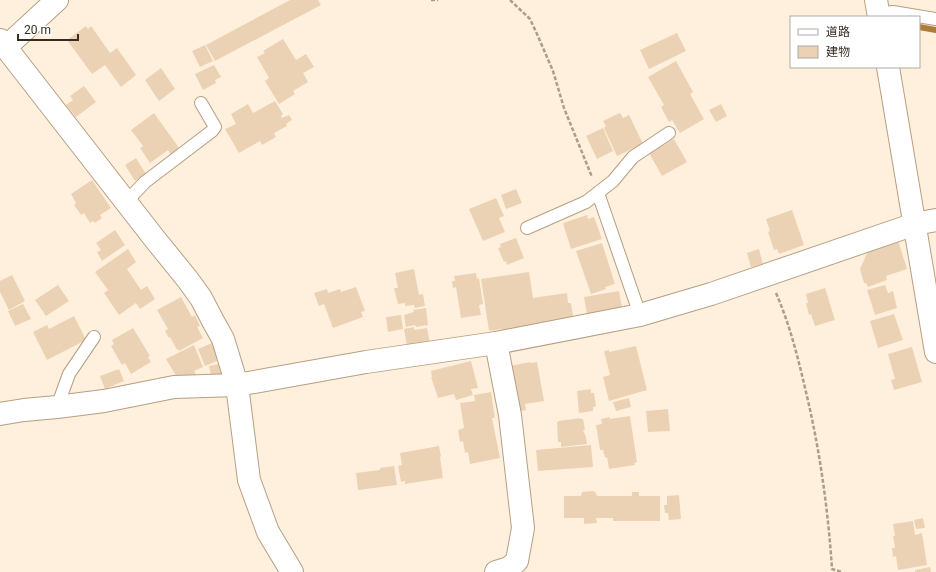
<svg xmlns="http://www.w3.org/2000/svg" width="936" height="572" font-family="Roboto,'Noto Sans JP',sans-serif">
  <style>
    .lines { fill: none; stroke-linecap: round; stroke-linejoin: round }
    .stream { stroke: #ae7d3b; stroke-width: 6 }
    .building { fill: #ecd2b4 }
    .lane-casing { stroke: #b69e82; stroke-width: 14 }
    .street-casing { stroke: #b69e82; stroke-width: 24 }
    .path { stroke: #aa9d8d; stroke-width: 2.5; stroke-dasharray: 4 2; stroke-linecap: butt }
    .lane { stroke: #fff; stroke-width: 12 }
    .street { stroke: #fff; stroke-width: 22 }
  </style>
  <rect width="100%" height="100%" fill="#fff0dd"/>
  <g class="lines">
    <polyline class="stream" points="919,27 936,30"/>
  </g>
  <g class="building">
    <polygon points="290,0 318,0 321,5 215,61 206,45"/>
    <polygon points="86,26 88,29 91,26 110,53 117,48 136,75 121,87 105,65 92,74 67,40"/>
    <polygon points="677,33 686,51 649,69 640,50"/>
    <polygon points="283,39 296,60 306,54 314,67 303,73 308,82 293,91 295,94 279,104 265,81 269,78 257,57 265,53 263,51"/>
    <polygon points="205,45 213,61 200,67 192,51"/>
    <polygon points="676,61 693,92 690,94 704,119 680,133 672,120 669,122 661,107 664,105 648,77"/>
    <polygon points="214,65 221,77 215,80 216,83 203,90 195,74"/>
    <polygon points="161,68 175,89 159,101 145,80"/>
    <polygon points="84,86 96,102 76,117 66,105 73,100 70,96"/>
    <polygon points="275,101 283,114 281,116 282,118 289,115 292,120 286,124 287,126 274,133 276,137 262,145 260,141 239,153 225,129 236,124 231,114 248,104 253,113"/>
    <polygon points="721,104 727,116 716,122 709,110"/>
    <polygon points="154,113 179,148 171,155 168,150 150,163 140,148 143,146 131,130"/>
    <polygon points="620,113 623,118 629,115 643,144 617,156 604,128 606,126 603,121"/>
    <polygon points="603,128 613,151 597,159 586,136"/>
    <polygon points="674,139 687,162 662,176 649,153"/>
    <polygon points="136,158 146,174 135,181 125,165"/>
    <polygon points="92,180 111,208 100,215 102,218 95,223 93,221 90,223 84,213 81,215 74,205 76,203 71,194"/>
    <polygon points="516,189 522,203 506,209 501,195"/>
    <polygon points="496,198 504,216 499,218 505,232 483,241 469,209"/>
    <polygon points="792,210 804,245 779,254 777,249 774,250 768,232 770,231 766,219"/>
    <polygon points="587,215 588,219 594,217 602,239 571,249 563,223"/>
    <polygon points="115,230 125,245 102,261 97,252 101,250 96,243"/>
    <polygon points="516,238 524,258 507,265 506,261 504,262 498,248 501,247 500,244"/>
    <polygon points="898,240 907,269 886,276 887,280 868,287 866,283 864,283 860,269 869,249"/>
    <polygon points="602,243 615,284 605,287 606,289 591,294 576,251"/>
    <polygon points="128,249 136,262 127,269 141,290 147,286 155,299 140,309 136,303 119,315 104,293 108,290 95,272"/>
    <polygon points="759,249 763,264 751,267 747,253"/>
    <polygon points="414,269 419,295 423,294 425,306 415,308 414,305 405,306 405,303 398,304 394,288 398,288 395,273"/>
    <polygon points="529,272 533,298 567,293 568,303 571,303 574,323 503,333 502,329 489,331 481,279"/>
    <polygon points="476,273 477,279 479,278 483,304 479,305 481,315 461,318 456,287 453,288 452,281 455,281 454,276"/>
    <polygon points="12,275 25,301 9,310 0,292 0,281"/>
    <polygon points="58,285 69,301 46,316 35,300"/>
    <polygon points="885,285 888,293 893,291 897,308 875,315 867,290"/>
    <polygon points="356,287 365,311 361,312 363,317 333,328 324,304 319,306 314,293 327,289 328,293 340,289 341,292"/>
    <polygon points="825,288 835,320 815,326 811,314 809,315 806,303 808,303 806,294"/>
    <polygon points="619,291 623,313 587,315 584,297"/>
    <polygon points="181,297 192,317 195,315 200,326 197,327 203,338 179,351 178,349 177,350 170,337 169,338 165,331 168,329 157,310"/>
    <polygon points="23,304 31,319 15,326 8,311"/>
    <polygon points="426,308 428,325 416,327 415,325 406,327 404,315 414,312 413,310"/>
    <polygon points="894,314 903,340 878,348 870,321"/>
    <polygon points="401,315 403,329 388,332 386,317"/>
    <polygon points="74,316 86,340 47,360 33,332 47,325 49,329"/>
    <polygon points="414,327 414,330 427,328 430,343 407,347 404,329"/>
    <polygon points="133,328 150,356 148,357 151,362 131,374 125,363 122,365 111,346 114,344 112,340"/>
    <polygon points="212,343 219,360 205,366 198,349"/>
    <polygon points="194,345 203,367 194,371 196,374 189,378 187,375 178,379 166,359"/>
    <polygon points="636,346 647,390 609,401 603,377 610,375 604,351 609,350 609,352"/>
    <polygon points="912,347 922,382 894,390 891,380 895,379 888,354"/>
    <polygon points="471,361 478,388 471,389 473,395 456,400 454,394 438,398 431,377 432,377 431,371"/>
    <polygon points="531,362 531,363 537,362 544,401 525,404 526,410 518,412 504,367"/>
    <polygon points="219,364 222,378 212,380 209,366"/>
    <polygon points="119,369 124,381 105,389 100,376"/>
    <polygon points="591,389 591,393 594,393 596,406 593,407 593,411 579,413 577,391"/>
    <polygon points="491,392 495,418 492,418 500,458 470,464 468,452 465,453 463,441 460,442 458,430 464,428 460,403 475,401 474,395"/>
    <polygon points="629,398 631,407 616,411 613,402"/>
    <polygon points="668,409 670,431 648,432 646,411"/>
    <polygon points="630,416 637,462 634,463 635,465 609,469 607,457 605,458 603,450 600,450 596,425 602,424 601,419 610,417 610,419"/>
    <polygon points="581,418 580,419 583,419 585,430 583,430 586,437 587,444 561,447 561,442 558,442 557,422 559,422 558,421"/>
    <polygon points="591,445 593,467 538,471 536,450"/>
    <polygon points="439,446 441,456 440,457 443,478 405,484 405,481 401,482 398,466 402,465 400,453"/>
    <polygon points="394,466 397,485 358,490 356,473 380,470 380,468"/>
    <polygon points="593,491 596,493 597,496 632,496 632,492 639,492 639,496 660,496 660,521 613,521 613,518 596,518 597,523 584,524 584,518 564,518 564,496 581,496 582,492"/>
    <polygon points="679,495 681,519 669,520 668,513 665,513 664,505 667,505 667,496"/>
    <polygon points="923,518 925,528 916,529 914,520"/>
    <polygon points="913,521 915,535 922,533 927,565 898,570 896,556 893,557 892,548 895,548 893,536 895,536 893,524"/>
    <polygon points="930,567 931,572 915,572 915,570"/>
  </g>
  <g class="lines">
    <defs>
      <g id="lane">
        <polyline points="879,14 893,12 936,19"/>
        <polyline points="598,193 640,315"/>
        <polyline points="126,202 145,182 212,131 215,127 201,103"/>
        <polyline points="527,228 586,202 613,181 633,157 669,133"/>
        <polyline points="57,407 69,374 94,337"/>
      </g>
      <g id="street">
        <polyline points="876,0 879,17"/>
        <polyline points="0,40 154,238 188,280 201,298 213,321 223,339 237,385 249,480 268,532 292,572"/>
        <polyline points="6,47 57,0"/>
        <polyline points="888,67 936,352"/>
        <polyline points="496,343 510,415 523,528 517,561 509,568 496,572"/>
        <polyline points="0,414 24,410 57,407 104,401 174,387 237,385 366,362 496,343 640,315 711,294 915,224 936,220"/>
      </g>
    </defs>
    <use href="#lane" class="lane-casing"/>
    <use href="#street" class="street-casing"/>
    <g class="path">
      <polyline points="431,0 438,0"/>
      <polyline points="510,0 530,19 537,34 553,71 564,108 592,177"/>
      <path d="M776 293C790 325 798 358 806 392 820 451 828 509 832 569L842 572"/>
    </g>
    <use href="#lane" class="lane"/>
    <use href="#street" class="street"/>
  </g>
  <rect x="790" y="16" width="130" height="52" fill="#ffffff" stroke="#afaba6"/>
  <rect x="798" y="29" width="20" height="6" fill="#ffffff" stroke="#afaba6"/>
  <text x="826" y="36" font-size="12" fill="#362c20">道路</text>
  <rect x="798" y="46" width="20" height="12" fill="#ecd2b4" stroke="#afaba6"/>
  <text x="826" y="56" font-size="12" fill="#362c20">建物</text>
  <path d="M18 34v6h60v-6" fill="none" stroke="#362c20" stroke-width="2"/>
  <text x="24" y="34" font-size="12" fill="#362c20" stroke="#ffffff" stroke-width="3" paint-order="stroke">20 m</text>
</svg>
